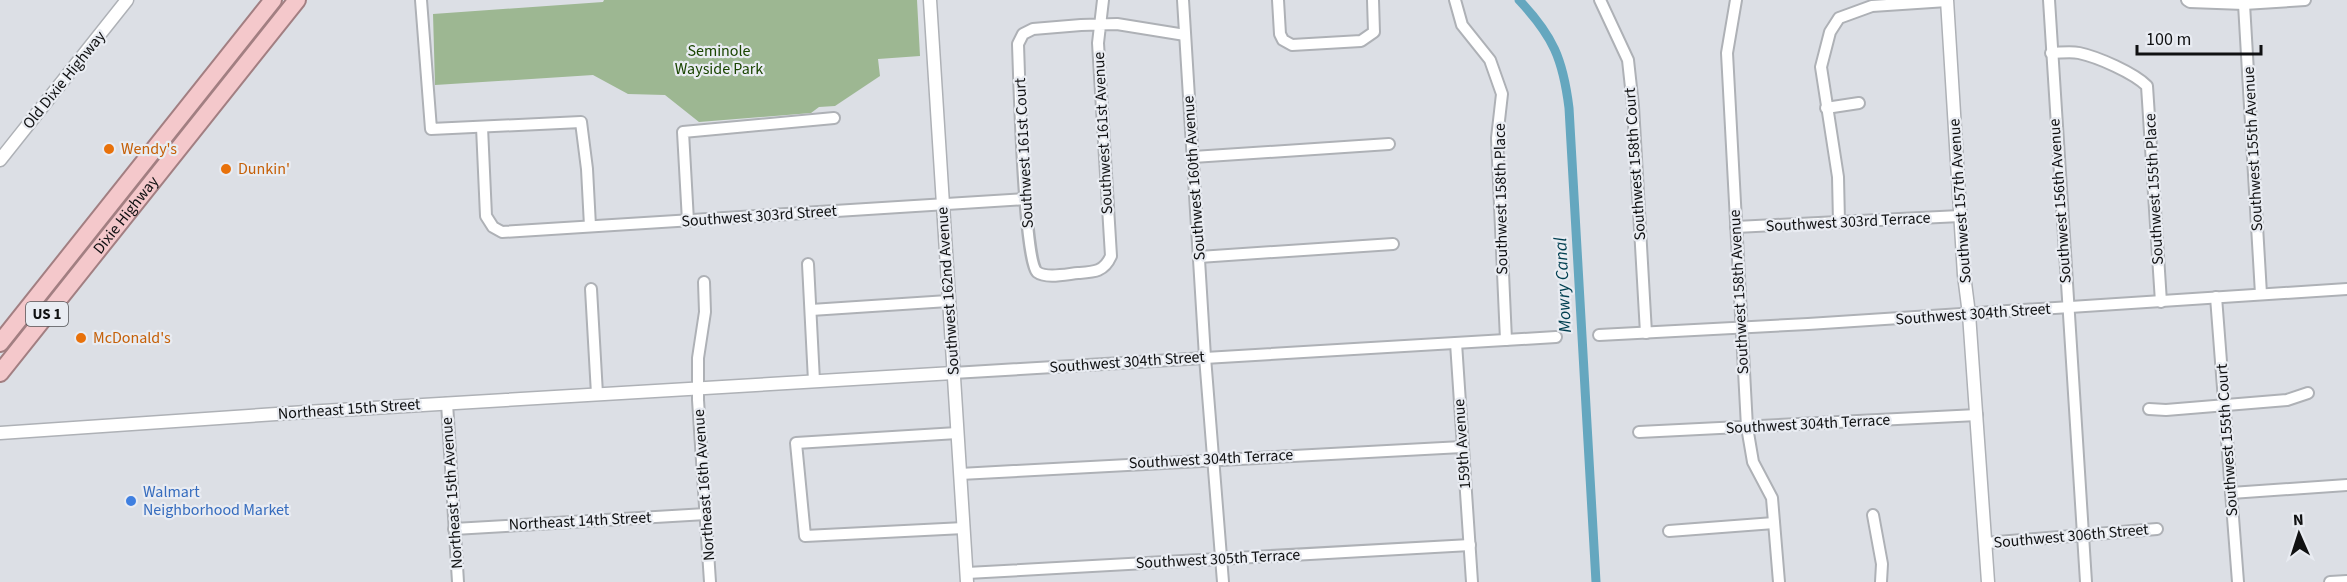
<svg xmlns="http://www.w3.org/2000/svg" width="2347" height="582" font-family="'Source Sans 3',sans-serif">
  <style>
    .green { fill: #9db792 }
    .lines { fill: none; stroke-linecap: round; stroke-linejoin: round }
    .canal { stroke: #65a7bf; stroke-width: 9 }
    .minor-casing { stroke: #aeb1b6; stroke-width: 14 }
    .tertiary-casing { stroke: #aeb1b6; stroke-width: 15 }
    .trunk-casing { stroke: #a27f82; stroke-width: 20 }
    .minor { stroke: #fff; stroke-width: 10 }
    .tertiary { stroke: #fff; stroke-width: 12 }
    .trunk { stroke: #f4c8cb; stroke-width: 16 }
    .food-dot { fill: #e8710a; stroke: #e9ecf2; stroke-width: 2 }
    .shop-dot { fill: #3f7fe0; stroke: #e9ecf2; stroke-width: 2 }
    .labels { text-anchor: middle; dominant-baseline: central; stroke-width: 4.5; stroke-linejoin: round; paint-order: stroke }
    .shield { fill: #e9ecf2; stroke: #515355; stroke-width: 1.5 }
    .shield-label { font-size: 15px; font-weight: bold; fill: #101112 }
    .park-label { font-size: 16px; fill: #1a4500; stroke: #e9ecf2 }
    .street-label { font-size: 16px; fill: #101112; stroke: #e9ecf2 }
    .food-label { font-size: 16px; fill: #c56008; stroke: #e9ecf2; text-anchor: start }
    .shop-label { font-size: 16px; fill: #366cbe; stroke: #e9ecf2; text-anchor: start }
    .water-label { font-size: 18px; font-style: italic; fill: #013f50; stroke: #e9ecf2 }
  </style>
  <rect width="100%" height="100%" fill="#dcdfe5"/>
  <polygon class="green" points="604,0 917,0 920,56 878,59 880,76 835,106 819,107 811,113 699,122 665,95 628,94 593,75 435,85 433,14 603,2"/>
  <g class="lines">
    <path class="canal" d="M1519 0C1553 36 1563 59 1569 108L1596 582"/>
    <defs>
      <g id="minor">
        <polyline points="421,0 431,129 581,122 587,169 590,226"/>
        <path d="M1103 0 1098 43 1111 256C1104 272 1094 272 1078 273 1067 274 1046 279 1037 272 1024 261 1019 73 1018 44L1023 34 1033 29 1081 25 1117 24 1185 35"/>
        <polyline points="1183,0 1205,357 1223,582"/>
        <polyline points="1278,0 1280,34 1283,40 1292,45 1361,41 1374,32 1373,0"/>
        <polyline points="1455,0 1462,25 1490,60 1502,94 1497,138 1506,340"/>
        <polyline points="1600,0 1628,60 1633,106 1646,333"/>
        <polyline points="1736,0 1727,53 1747,427 1753,462 1772,498 1779,582"/>
        <polyline points="2049,0 2086,582"/>
        <polyline points="2187,0 2190,2 2244,4 2305,0"/>
        <polyline points="2244,4 2261,294"/>
        <path d="M2051 53C2060 53 2070 51 2079 53 2098 57 2134 73 2147 86L2161 302"/>
        <polyline points="1826,108 1859,103"/>
        <polyline points="482,127 486,216 493,227 502,232 1026,199"/>
        <polyline points="1193,157 1389,144"/>
        <polyline points="688,221 683,132 834,118"/>
        <polyline points="1839,222 1838,177 1821,67 1830,32 1839,18 1872,6 1947,1"/>
        <polyline points="1736,227 1960,216"/>
        <polyline points="1199,257 1393,244"/>
        <polyline points="808,264 814,381"/>
        <polyline points="704,282 705,312 698,358 698,400 710,582"/>
        <polyline points="591,289 597,394"/>
        <polyline points="2216,297 2238,582"/>
        <polyline points="811,310 948,301"/>
        <polyline points="1599,335 1808,324 2347,289"/>
        <polyline points="1456,343 1472,582"/>
        <polyline points="953,373 1556,337"/>
        <polyline points="447,403 458,582"/>
        <polyline points="2149,409 2166,410 2287,400 2308,393"/>
        <polyline points="1639,432 1977,415"/>
        <polyline points="957,433 796,443 805,536 964,528"/>
        <polyline points="960,474 1462,447"/>
        <polyline points="2231,493 2347,485"/>
        <polyline points="1873,515 1882,564 1881,582"/>
        <polyline points="454,529 706,514"/>
        <polyline points="1669,531 1774,523"/>
        <polyline points="1985,543 2157,529"/>
        <polyline points="967,573 1470,545"/>
        <polyline points="2330,582 2347,581"/>
      </g>
      <g id="tertiary">
        <polyline points="930,0 967,582"/>
        <polyline points="1947,0 1964,275 1969,314 1988,582"/>
        <polyline points="0,160 127,0"/>
        <polyline points="0,433 306,412 953,373"/>
      </g>
      <g id="trunk">
        <polyline points="0,343 273,0"/>
        <path id="s1" d="M0 373 297 0"/>
      </g>
    </defs>
    <use href="#minor" class="minor-casing"/>
    <use href="#tertiary" class="tertiary-casing"/>
    <use href="#trunk" class="trunk-casing"/>
    <use href="#minor" class="minor"/>
    <use href="#tertiary" class="tertiary"/>
    <use href="#trunk" class="trunk"/>
  </g>
  <g class="food-dot">
    <circle cx="109" cy="149" r="6"/>
    <circle cx="226" cy="169" r="6"/>
    <circle cx="81" cy="338" r="6"/>
  </g>
  <circle class="shop-dot" cx="131" cy="501" r="6"/>
  <g class="labels">
    <rect class="shield" x="26" y="302" width="42" height="24" rx="4.5"/>
    <g class="shield-label">
      <text x="47" y="314">US 1</text>
    </g>
    <g class="park-label">
      <text x="719" y="51">Seminole<tspan x="719" dy="18">Wayside Park</tspan></text>
    </g>
    <g class="street-label">
      <text transform="translate(64 80) rotate(-51)">Old Dixie Highway</text>
      <text transform="translate(1103 133) rotate(-93)">Southwest 161st Avenue</text>
      <text transform="translate(2253 149) rotate(-93)">Southwest 155th Avenue</text>
      <text transform="translate(1024 153) rotate(-93)">Southwest 161st Court</text>
      <text transform="translate(1635 164) rotate(-94)">Southwest 158th Court</text>
      <text transform="translate(1194 178) rotate(-94)">Southwest 160th Avenue</text>
      <text transform="translate(2154 189) rotate(-93)">Southwest 155th Place</text>
      <text transform="translate(1501 199) rotate(-91)">Southwest 158th Place</text>
      <text transform="translate(1960 201) rotate(-94)">Southwest 157th Avenue</text>
      <text transform="translate(2060 201) rotate(-94)">Southwest 156th Avenue</text>
      <text stroke="none"><textPath href="#s1" startOffset="202">Dixie Highway</textPath></text>
      <text transform="translate(759 216) rotate(-4)">Southwest 303rd Street</text>
      <text transform="translate(1848 222) rotate(-3)">Southwest 303rd Terrace</text>
      <text transform="translate(948 291) rotate(-94)">Southwest 162nd Avenue</text>
      <text transform="translate(1739 292) rotate(-93)">Southwest 158th Avenue</text>
      <text transform="translate(1973 314) rotate(-4)">Southwest 304th Street</text>
      <text transform="translate(1127 362) rotate(-4)">Southwest 304th Street</text>
      <text transform="translate(349 409) rotate(-4)">Northeast 15th Street</text>
      <text transform="translate(1808 424) rotate(-3)">Southwest 304th Terrace</text>
      <text transform="translate(2227 440) rotate(-94)">Southwest 155th Court</text>
      <text transform="translate(1462 444) rotate(-94)">159th Avenue</text>
      <text transform="translate(1211 459) rotate(-3)">Southwest 304th Terrace</text>
      <text transform="translate(704 485) rotate(-94)">Northeast 16th Avenue</text>
      <text transform="translate(452 493) rotate(-94)">Northeast 15th Avenue</text>
      <text transform="translate(580 521) rotate(-3)">Northeast 14th Street</text>
      <text transform="translate(2071 536) rotate(-5)">Southwest 306th Street</text>
      <text transform="translate(1218 559) rotate(-3)">Southwest 305th Terrace</text>
    </g>
    <g class="food-label">
      <text x="121" y="149">Wendy's</text>
      <text x="238" y="169">Dunkin'</text>
      <text x="93" y="338">McDonald's</text>
    </g>
    <g class="shop-label">
      <text x="143" y="492">Walmart<tspan x="143" dy="18">Neighborhood Market</tspan></text>
    </g>
    <g class="water-label">
      <text transform="translate(1563 285) rotate(-93)">Mowry Canal</text>
    </g>
  </g>
  <g transform="translate(2299 534) rotate(357)" stroke="#e9ecf2" stroke-width="4.5" paint-order="stroke">
  <path d="M0-4.5L10 22L0 15L-10 22Z" fill="#101112"/>
  <text y="-9" font-size="16" font-weight="bold" text-anchor="middle" fill="#101112">N</text>
  </g>
  <path d="M2137 45v9h124v-9" fill="none" stroke="#101112" stroke-width="3"/>
  <text x="2146" y="45" font-size="18" fill="#101112" stroke="#e9ecf2" stroke-width="4.5" paint-order="stroke">100 m</text>
</svg>
